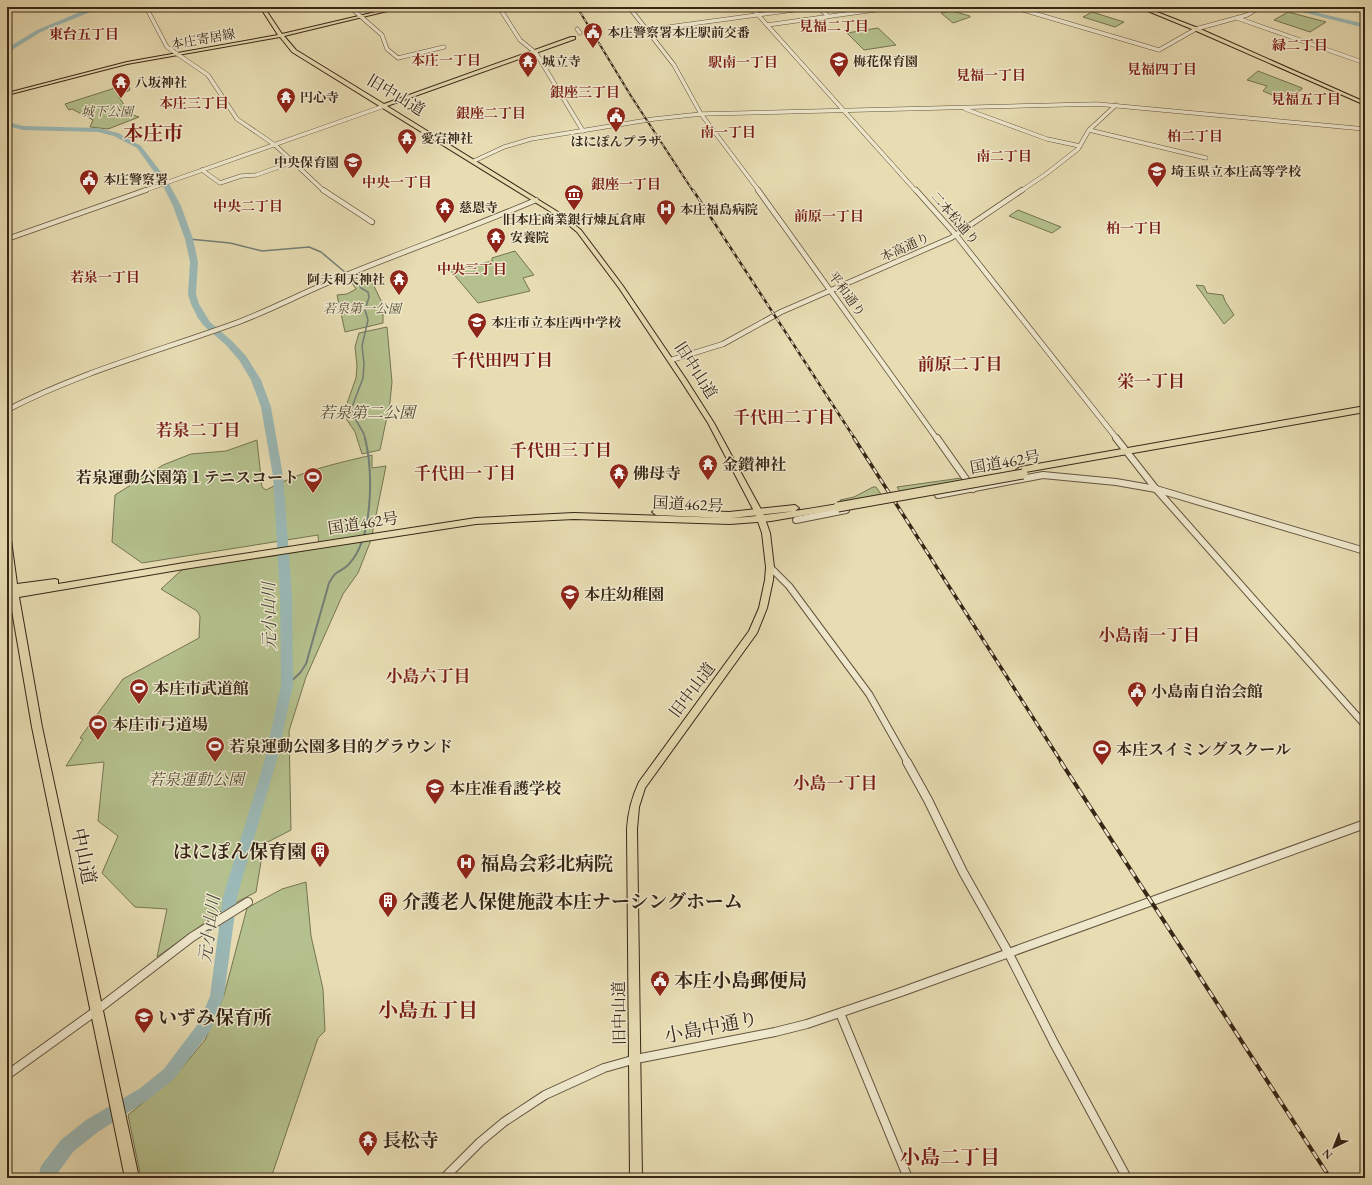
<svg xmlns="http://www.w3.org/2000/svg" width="1372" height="1185" font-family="'EB Garamond','Noto Serif JP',serif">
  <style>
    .green { fill: #b4c08d; stroke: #767452 }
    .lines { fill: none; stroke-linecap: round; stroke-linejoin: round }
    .stream-far1 { stroke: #737f77; stroke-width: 1.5 }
    .stream { stroke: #737f77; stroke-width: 2 }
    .river { fill: #9bb9b7; fill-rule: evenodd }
    .minor-far3-casing { stroke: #63543e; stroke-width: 4.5 }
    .minor-far2-casing { stroke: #63543e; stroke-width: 6 }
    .minor-far1-casing { stroke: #63543e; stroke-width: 8 }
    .minor-casing { stroke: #63543e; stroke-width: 10 }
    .major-casing { stroke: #372717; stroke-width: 2 }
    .highway-casing { stroke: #372717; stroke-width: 2 }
    .minor-far3 { stroke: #efe8cd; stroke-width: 3.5 }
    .minor-far2 { stroke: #efe8cd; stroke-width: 4.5 }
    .minor-far1 { stroke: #efe8cd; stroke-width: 6 }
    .minor { stroke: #efe8cd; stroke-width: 8 }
    .major { fill: #e7dcb2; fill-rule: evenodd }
    .highway { fill: #e7dcb2; fill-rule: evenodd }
    .rail-far3-casing { stroke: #372717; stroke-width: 2 }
    .rail-far2-casing { stroke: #372717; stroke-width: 2.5 }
    .rail-far1-casing { stroke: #372717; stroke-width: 3.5 }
    .rail-casing { stroke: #372717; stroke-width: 4 }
    .rail-far3 { stroke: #efe8cd; stroke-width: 1; stroke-dasharray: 3.5; stroke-linecap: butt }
    .rail-far2 { stroke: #efe8cd; stroke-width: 1.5; stroke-dasharray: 4.5; stroke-linecap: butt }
    .rail-far1 { stroke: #efe8cd; stroke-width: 2; stroke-dasharray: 6; stroke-linecap: butt }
    .rail { stroke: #efe8cd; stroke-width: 2.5; stroke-dasharray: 8; stroke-linecap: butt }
    .highway-bridge-casing { stroke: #372717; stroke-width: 11; stroke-linecap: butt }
    .highway-bridge { stroke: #e7dcb2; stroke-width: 9 }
    .labels { text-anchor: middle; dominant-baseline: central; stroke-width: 3; stroke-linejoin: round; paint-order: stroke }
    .far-poi-label { font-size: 13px; font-weight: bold; fill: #372717; stroke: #efe8cd; text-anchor: start }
    .far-street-label { font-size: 13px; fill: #372717; stroke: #efe8cd }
    .far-park-label { font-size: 13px; font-style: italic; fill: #564d34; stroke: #efe8cd }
    .far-neighbourhood-label { font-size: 14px; font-weight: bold; fill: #7a1f14; stroke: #efe8cd }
    .street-label { font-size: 16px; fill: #372717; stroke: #efe8cd }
    .park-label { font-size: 16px; font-style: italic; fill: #564d34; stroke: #efe8cd }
    .poi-label { font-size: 16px; font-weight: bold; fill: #372717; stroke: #efe8cd; text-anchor: start }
    .neighbourhood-label { font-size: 17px; font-weight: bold; fill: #7a1f14; stroke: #efe8cd }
    .water-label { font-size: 17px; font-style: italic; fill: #504c3f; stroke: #efe8cd }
    .near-poi-label { font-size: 19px; font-weight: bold; fill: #372717; stroke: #efe8cd; text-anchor: start }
    .near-street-label { font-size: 19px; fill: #372717; stroke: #efe8cd }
    .far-town-label { font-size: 20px; font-weight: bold; fill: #7a1f14; stroke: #efe8cd }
    .near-neighbourhood-label { font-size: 20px; font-weight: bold; fill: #7a1f14; stroke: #efe8cd }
  </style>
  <rect width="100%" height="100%" fill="#e7dcb2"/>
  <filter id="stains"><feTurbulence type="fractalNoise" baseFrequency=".005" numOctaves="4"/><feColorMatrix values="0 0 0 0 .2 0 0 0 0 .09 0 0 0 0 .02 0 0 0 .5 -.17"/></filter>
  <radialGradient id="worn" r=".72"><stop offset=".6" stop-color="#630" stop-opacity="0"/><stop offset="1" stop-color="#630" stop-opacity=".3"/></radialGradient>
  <g class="green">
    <polygon points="952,11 970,16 970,17 953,23 941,13"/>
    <polygon points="1092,12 1124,22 1115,27 1083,17"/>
    <polygon points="1288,12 1326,22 1310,32 1274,20"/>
    <polygon points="878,28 896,45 864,50 847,33"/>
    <polygon points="1258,71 1302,88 1302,89 1286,101 1263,91 1267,86 1247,80"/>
    <polygon points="129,86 130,90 119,95 119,97 130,114 139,117 108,129 90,127 93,120 72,109 69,110 65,104 115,88"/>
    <polygon points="1018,210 1061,227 1052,233 1009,216"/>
    <polygon points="515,251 534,275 523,278 530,291 478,303 451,271 492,261 492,258"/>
    <polygon points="360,272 363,276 373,278 374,286 383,305 383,323 345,332 337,295 347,294 356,289 348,277"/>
    <polygon points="1196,285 1204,286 1207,293 1223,295 1225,301 1234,315 1224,324"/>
    <polygon points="387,327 392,382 390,402 380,450 362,454 355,432 347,420 344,412 356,378 357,366 355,347 359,333"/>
    <path d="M257 440 262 487 266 490C301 471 334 464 372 455V468L386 466 371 540 358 573 343 594 306 677 289 731 291 830 264 844 256 892 224 909 157 957 167 909 135 907 102 873 118 836 98 821 104 762 66 766 83 739 80 738 123 679 199 638 200 616 197 611 161 589 184 568 274 556 319 548 318 535 142 563 112 542 115 495 163 465 191 454 226 451Z"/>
    <polygon points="961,478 967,487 905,500 897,487"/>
    <polygon points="873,487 876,487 887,503 845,509 840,500 854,497"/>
    <polygon points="306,882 311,936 323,989 325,1031 318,1038 271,1178 141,1178 128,1115 149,1098 181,1069 205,1040 224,995 247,908 282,889"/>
  </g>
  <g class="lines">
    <polyline class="stream-far1" points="189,239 230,243 262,251 309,247 321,252 359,284 361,288 368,292 369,297 365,310 368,320 362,346 364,363 363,378 352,407 353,415 364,434 365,439"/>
    <path class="stream" d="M287 685 300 673 306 664 329 583C337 568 339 574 348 565 374 539 373 471 365 438"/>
    <g class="river">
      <polygon points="92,7 100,7 88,13 41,32 7,53 7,48 37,30"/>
      <polygon points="1283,7 1293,7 1365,24 1365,28"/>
      <polygon points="7,122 23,126 98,128 118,133 141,146 167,180 181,206 193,239 198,262 196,294 199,304 210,322 232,341 246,356 261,380 271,407 283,476 292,595 293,685 277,759 237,897 224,996 210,1031 174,1079 149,1099 98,1132 84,1143 73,1152 54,1178 38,1178 41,1166 61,1140 86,1120 139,1089 164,1069 200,1021 210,996 223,897 265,759 281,685 280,595 273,476 261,407 251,380 239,360 226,345 204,326 198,318 191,304 188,294 190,262 185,239 173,206 160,180 137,148 114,136 98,132 23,130 7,126"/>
    </g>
    <defs>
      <g id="minor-far3">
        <polyline points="148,7 148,11 167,47 208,75 237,119 275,145 324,191"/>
        <polyline points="350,7 382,35 387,49 398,58 444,47"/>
        <polyline points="499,7 520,40 536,53 583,131"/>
        <polyline points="629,7 674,65 701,114 759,191"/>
        <polyline points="751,7 916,191"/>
        <polyline points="818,7 828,16"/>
        <polyline points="1013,7 1159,50 1196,29 1247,15 1260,7"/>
        <polyline points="1237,18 1365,63"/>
        <polyline points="767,25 896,7"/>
        <polyline points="577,29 580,33"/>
        <polyline points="623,31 632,32 816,7"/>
        <polyline points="965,109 1047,139 1080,146"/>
        <polyline points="1089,130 1206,158"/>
        <polyline points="474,161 504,147 531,139 654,119 701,114 1097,104 1365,129"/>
        <polyline points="202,170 220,183 241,176 256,175 293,162"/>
        <polyline points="143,191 384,106"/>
        <polyline points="1021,191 1046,174 1078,149 1089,130 1116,105"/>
      </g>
      <g id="minor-far2">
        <polyline points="323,190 372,222"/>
        <polyline points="758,190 937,439"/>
        <polyline points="916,190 956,235 1117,439"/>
        <polyline points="7,239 146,190"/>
        <polyline points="671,360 723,344 781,312 951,238 1022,190"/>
        <path d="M7 410C80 372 159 351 236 323 271 310 304 292 339 278 404 251 471 228 536 200"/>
      </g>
      <g id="minor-far1">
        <polyline points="937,438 973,489"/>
        <polyline points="1116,438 1156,489 1365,725"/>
        <polyline points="938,495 1043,475 1116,482 1156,489 1365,551"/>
        <polyline points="796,520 846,510"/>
        <polyline points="770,567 789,586 869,694 908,763"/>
      </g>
      <g id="minor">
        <polyline points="907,762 928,800 963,872 1008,952 1054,1043 1127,1178"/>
        <polyline points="840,1013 908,1178"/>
        <polyline points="7,1075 93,1013 192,937 248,902"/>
        <polyline points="444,1178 480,1142 504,1122 545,1095 604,1068 636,1059 775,1032 807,1024 901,992 1365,824"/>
      </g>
      <g id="major">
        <path d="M260 7H264L282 34 397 7H404L284 36 296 50 384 104 571 37H575V39L387 106 563 215 581 230 623 286 686 379 714 423 763 513 770 533 774 567 773 580 767 608 757 633 645 788 639 807 637 829 642 1178H630L627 829C628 812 632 797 639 782L749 631 759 608 765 580 766 567 762 533 755 513 708 423 681 381 619 288 577 232 559 217 292 52 280 37 127 64 7 95V93L127 62 278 35Z"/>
        <polygon points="1138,7 1144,7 1198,28 1365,102 1365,105 1194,30"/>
      </g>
      <g id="highway">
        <polygon points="10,7 15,7 7,14 7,10"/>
        <polygon points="1365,406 1365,412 1020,473 1016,470 1020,467"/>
        <path d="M838 504 842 507 841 509 771 521 730 524 574 519 476 524 184 569 19 597 42 727 139 1178H125L32 727 10 599 7 600V586L8 585 7 537 11 540 17 584 55 579 58 580V584L184 563 476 518 574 513 727 518 656 515 652 512 656 509 729 512 795 505 799 508 795 511 731 518C767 516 802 510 838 504Z"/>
      </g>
    </defs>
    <use href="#minor-far3" class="minor-far3-casing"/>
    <use href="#minor-far2" class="minor-far2-casing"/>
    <use href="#minor-far1" class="minor-far1-casing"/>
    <use href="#minor" class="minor-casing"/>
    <use href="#major" class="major-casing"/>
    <use href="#highway" class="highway-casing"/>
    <use href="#minor-far3" class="minor-far3"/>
    <use href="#minor-far2" class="minor-far2"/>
    <use href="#minor-far1" class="minor-far1"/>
    <use href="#minor" class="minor"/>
    <use href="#major" class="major"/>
    <use href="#highway" class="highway"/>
    <defs>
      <polyline id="rail-far3" points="577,7 631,96 693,191"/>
      <polyline id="rail-far2" points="693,190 855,439"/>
      <polyline id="rail-far1" points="854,438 1062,763"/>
      <polyline id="rail" points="1061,762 1330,1178"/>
    </defs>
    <use href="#rail-far3" class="rail-far3-casing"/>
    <use href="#rail-far2" class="rail-far2-casing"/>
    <use href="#rail-far1" class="rail-far1-casing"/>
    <use href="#rail" class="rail-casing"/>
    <use href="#rail-far3" class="rail-far3"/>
    <use href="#rail-far2" class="rail-far2"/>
    <use href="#rail-far1" class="rail-far1"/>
    <use href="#rail" class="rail"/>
    <defs>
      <polyline id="highway-bridge" points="838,507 1023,474"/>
    </defs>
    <use href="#highway-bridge" class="highway-bridge-casing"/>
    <use href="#highway-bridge" class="highway-bridge"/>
  </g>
  <defs>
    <symbol id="civic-pin" viewBox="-11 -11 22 30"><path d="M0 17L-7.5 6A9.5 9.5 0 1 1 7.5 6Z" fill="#8f2418" stroke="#efe8cd"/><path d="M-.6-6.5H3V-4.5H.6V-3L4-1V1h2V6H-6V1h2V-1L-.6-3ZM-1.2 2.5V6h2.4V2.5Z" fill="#fff"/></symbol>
    <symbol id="temple-pin" viewBox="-11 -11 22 30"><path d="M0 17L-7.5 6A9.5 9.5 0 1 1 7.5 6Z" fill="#8f2418" stroke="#efe8cd"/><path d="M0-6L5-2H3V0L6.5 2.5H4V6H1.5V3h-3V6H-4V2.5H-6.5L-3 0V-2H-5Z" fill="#fff"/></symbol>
    <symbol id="school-pin" viewBox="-11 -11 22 30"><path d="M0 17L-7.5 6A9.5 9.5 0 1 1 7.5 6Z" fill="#8f2418" stroke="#efe8cd"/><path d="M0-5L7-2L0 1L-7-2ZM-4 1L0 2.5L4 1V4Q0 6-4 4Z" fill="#fff"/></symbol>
    <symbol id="museum-pin" viewBox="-11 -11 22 30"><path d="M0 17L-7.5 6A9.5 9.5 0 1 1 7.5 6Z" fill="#8f2418" stroke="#efe8cd"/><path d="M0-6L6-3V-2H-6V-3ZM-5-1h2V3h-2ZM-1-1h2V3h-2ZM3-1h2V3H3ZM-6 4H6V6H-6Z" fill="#fff"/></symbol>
    <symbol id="hospital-pin" viewBox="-11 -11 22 30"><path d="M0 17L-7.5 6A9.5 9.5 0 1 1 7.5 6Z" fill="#8f2418" stroke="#efe8cd"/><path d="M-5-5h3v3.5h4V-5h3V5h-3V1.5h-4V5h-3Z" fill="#fff"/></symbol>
    <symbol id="stadium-pin" viewBox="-11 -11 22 30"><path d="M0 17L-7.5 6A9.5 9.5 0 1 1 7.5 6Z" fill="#8f2418" stroke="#efe8cd"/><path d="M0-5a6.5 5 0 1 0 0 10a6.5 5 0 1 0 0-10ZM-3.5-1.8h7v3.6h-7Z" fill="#fff"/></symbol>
    <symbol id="university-pin" viewBox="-11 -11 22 30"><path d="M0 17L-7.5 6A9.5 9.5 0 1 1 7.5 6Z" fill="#8f2418" stroke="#efe8cd"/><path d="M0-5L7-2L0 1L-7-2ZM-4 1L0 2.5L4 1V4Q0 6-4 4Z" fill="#fff"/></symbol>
    <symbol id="building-pin" viewBox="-11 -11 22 30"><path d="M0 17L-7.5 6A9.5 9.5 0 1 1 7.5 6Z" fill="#8f2418" stroke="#efe8cd"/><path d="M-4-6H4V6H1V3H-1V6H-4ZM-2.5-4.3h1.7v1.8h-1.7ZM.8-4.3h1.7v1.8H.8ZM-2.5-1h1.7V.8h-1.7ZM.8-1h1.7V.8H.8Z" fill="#fff"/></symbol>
  </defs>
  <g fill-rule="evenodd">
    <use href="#civic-pin" x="582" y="21" width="22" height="30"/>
    <use href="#temple-pin" x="517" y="50" width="22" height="30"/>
    <use href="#school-pin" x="828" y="50" width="22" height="30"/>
    <use href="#temple-pin" x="110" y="71" width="22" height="30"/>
    <use href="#temple-pin" x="275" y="86" width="22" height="30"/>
    <use href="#civic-pin" x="605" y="105" width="22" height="30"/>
    <use href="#temple-pin" x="396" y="127" width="22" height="30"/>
    <use href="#school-pin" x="342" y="151" width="22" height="30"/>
    <use href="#school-pin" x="1146" y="160" width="22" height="30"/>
    <use href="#civic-pin" x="78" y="168" width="22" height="30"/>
    <use href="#museum-pin" x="563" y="183" width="22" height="30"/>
    <use href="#temple-pin" x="434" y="196" width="22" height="30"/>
    <use href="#hospital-pin" x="655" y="198" width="22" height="30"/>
    <use href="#temple-pin" x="485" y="226" width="22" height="30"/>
    <use href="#temple-pin" x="388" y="268" width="22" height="30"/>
    <use href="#school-pin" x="466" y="311" width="22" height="30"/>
    <use href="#temple-pin" x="697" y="453" width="22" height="30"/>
    <use href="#temple-pin" x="608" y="462" width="22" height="30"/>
    <use href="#stadium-pin" x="302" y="466" width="22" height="30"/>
    <use href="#school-pin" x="559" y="583" width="22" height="30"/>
    <use href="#stadium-pin" x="128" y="677" width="22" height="30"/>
    <use href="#civic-pin" x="1126" y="680" width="22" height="30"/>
    <use href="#stadium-pin" x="87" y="713" width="22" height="30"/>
    <use href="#stadium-pin" x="204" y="735" width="22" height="30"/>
    <use href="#stadium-pin" x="1091" y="738" width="22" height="30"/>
    <use href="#university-pin" x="424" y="777" width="22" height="30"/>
    <use href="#building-pin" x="309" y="840" width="22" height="30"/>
    <use href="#hospital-pin" x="455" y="852" width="22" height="30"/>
    <use href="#building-pin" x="377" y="890" width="22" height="30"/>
    <use href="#civic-pin" x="649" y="969" width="22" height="30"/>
    <use href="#school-pin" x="133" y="1006" width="22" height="30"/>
    <use href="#temple-pin" x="357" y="1129" width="22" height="30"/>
  </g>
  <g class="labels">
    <g class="far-poi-label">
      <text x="607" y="32">本庄警察署本庄駅前交番</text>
      <text x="542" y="61">城立寺</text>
      <text x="853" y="61">梅花保育園</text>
      <text x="135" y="82">八坂神社</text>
      <text x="300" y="97">円心寺</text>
      <text x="421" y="138">愛宕神社</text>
      <text x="616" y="141" text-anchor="middle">はにぽんプラザ</text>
      <text x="339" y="162" text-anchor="end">中央保育園</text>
      <text x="1171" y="171">埼玉県立本庄高等学校</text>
      <text x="103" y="179">本庄警察署</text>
      <text x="459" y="207">慈恩寺</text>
      <text x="680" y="209">本庄福島病院</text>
      <text x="574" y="219" text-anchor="middle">旧本庄商業銀行煉瓦倉庫</text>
      <text x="510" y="237">安養院</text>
      <text x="385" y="279" text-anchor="end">阿夫利天神社</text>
      <text x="491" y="322">本庄市立本庄西中学校</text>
    </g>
    <g class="far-street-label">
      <text transform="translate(203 39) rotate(-10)">本庄寄居線</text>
      <text transform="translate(955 218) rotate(49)">二本松通り</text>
      <text transform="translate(905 247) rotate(-24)">本高通り</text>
      <text transform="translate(847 294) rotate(54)">平和通り</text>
    </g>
    <g class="far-park-label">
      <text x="107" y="111">城下公園</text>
      <text x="362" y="308">若泉第一公園</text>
    </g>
    <g class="far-neighbourhood-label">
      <text x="834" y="26">見福二丁目</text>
      <text x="84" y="34">東台五丁目</text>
      <text x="1300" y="45">緑二丁目</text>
      <text x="446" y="60">本庄一丁目</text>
      <text x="743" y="62">駅南一丁目</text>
      <text x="1162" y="69">見福四丁目</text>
      <text x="991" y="75">見福一丁目</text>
      <text x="585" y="92">銀座三丁目</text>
      <text x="1306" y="99">見福五丁目</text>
      <text x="194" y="103">本庄三丁目</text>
      <text x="491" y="113">銀座二丁目</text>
      <text x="728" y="132">南一丁目</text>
      <text x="1195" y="136">柏二丁目</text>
      <text x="1004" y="156">南二丁目</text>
      <text x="397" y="182">中央一丁目</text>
      <text x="626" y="184">銀座一丁目</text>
      <text x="248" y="206">中央二丁目</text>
      <text x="829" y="216">前原一丁目</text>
      <text x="1134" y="228">柏一丁目</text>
      <text x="472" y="269">中央三丁目</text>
      <text x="105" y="277">若泉一丁目</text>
    </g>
    <g class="street-label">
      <text transform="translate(396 95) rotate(31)">旧中山道</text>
      <text transform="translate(696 370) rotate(57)">旧中山道</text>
      <text transform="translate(1005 462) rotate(-10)">国道462号</text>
      <text transform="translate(688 504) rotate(3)">国道462号</text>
      <text transform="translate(363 523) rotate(-9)">国道462号</text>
      <text transform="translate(692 690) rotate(-53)">旧中山道</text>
      <text transform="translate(619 1013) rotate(-91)">旧中山道</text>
    </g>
    <g class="park-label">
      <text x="367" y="412">若泉第二公園</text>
      <text x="196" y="779">若泉運動公園</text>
    </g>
    <g class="poi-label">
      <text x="722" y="464">金鑚神社</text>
      <text x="633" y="473">佛母寺</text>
      <text x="299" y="477" text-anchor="end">若泉運動公園第１テニスコート</text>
      <text x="584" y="594">本庄幼稚園</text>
      <text x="153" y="688">本庄市武道館</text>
      <text x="1151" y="691">小島南自治会館</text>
      <text x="112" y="724">本庄市弓道場</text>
      <text x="229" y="746">若泉運動公園多目的グラウンド</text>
      <text x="1116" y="749">本庄スイミングスクール</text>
      <text x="449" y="788">本庄准看護学校</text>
    </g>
    <g class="neighbourhood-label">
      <text x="502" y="360">千代田四丁目</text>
      <text x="960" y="364">前原二丁目</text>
      <text x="1151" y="381">栄一丁目</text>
      <text x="784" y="417">千代田二丁目</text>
      <text x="198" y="430">若泉二丁目</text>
      <text x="561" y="450">千代田三丁目</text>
      <text x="465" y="473">千代田一丁目</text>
      <text x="1149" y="635">小島南一丁目</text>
      <text x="428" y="676">小島六丁目</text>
      <text x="835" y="783">小島一丁目</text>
    </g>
    <g class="water-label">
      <text transform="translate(269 616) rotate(-91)">元小山川</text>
      <text transform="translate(209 929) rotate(-82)">元小山川</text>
    </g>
    <g class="near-poi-label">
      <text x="306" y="851" text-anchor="end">はにぽん保育園</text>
      <text x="480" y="863">福島会彩北病院</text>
      <text x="402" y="901">介護老人保健施設本庄ナーシングホーム</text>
      <text x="674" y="980">本庄小島郵便局</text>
      <text x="158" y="1017">いずみ保育所</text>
      <text x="382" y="1140">長松寺</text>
    </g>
    <g class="near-street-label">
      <text transform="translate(84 856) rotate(78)">中山道</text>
      <text transform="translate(711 1027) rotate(-11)">小島中通り</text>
    </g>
    <g class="far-town-label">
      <text x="153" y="133">本庄市</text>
    </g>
    <g class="near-neighbourhood-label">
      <text x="428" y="1010">小島五丁目</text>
      <text x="950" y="1157">小島二丁目</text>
    </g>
  </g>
  <rect width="1372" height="1185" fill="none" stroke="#e7dcb2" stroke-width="24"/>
  <rect x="8" y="8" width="1356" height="1169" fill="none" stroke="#372717" stroke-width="2"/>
  <rect x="12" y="12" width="1348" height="1161" fill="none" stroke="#372717"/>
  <g transform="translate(1334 1147) rotate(223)" stroke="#efe8cd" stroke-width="3" paint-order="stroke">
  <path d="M0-3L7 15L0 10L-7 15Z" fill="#372717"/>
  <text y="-6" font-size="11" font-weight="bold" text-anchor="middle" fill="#372717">N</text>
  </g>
  <rect width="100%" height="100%" filter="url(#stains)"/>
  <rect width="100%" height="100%" fill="url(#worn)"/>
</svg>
